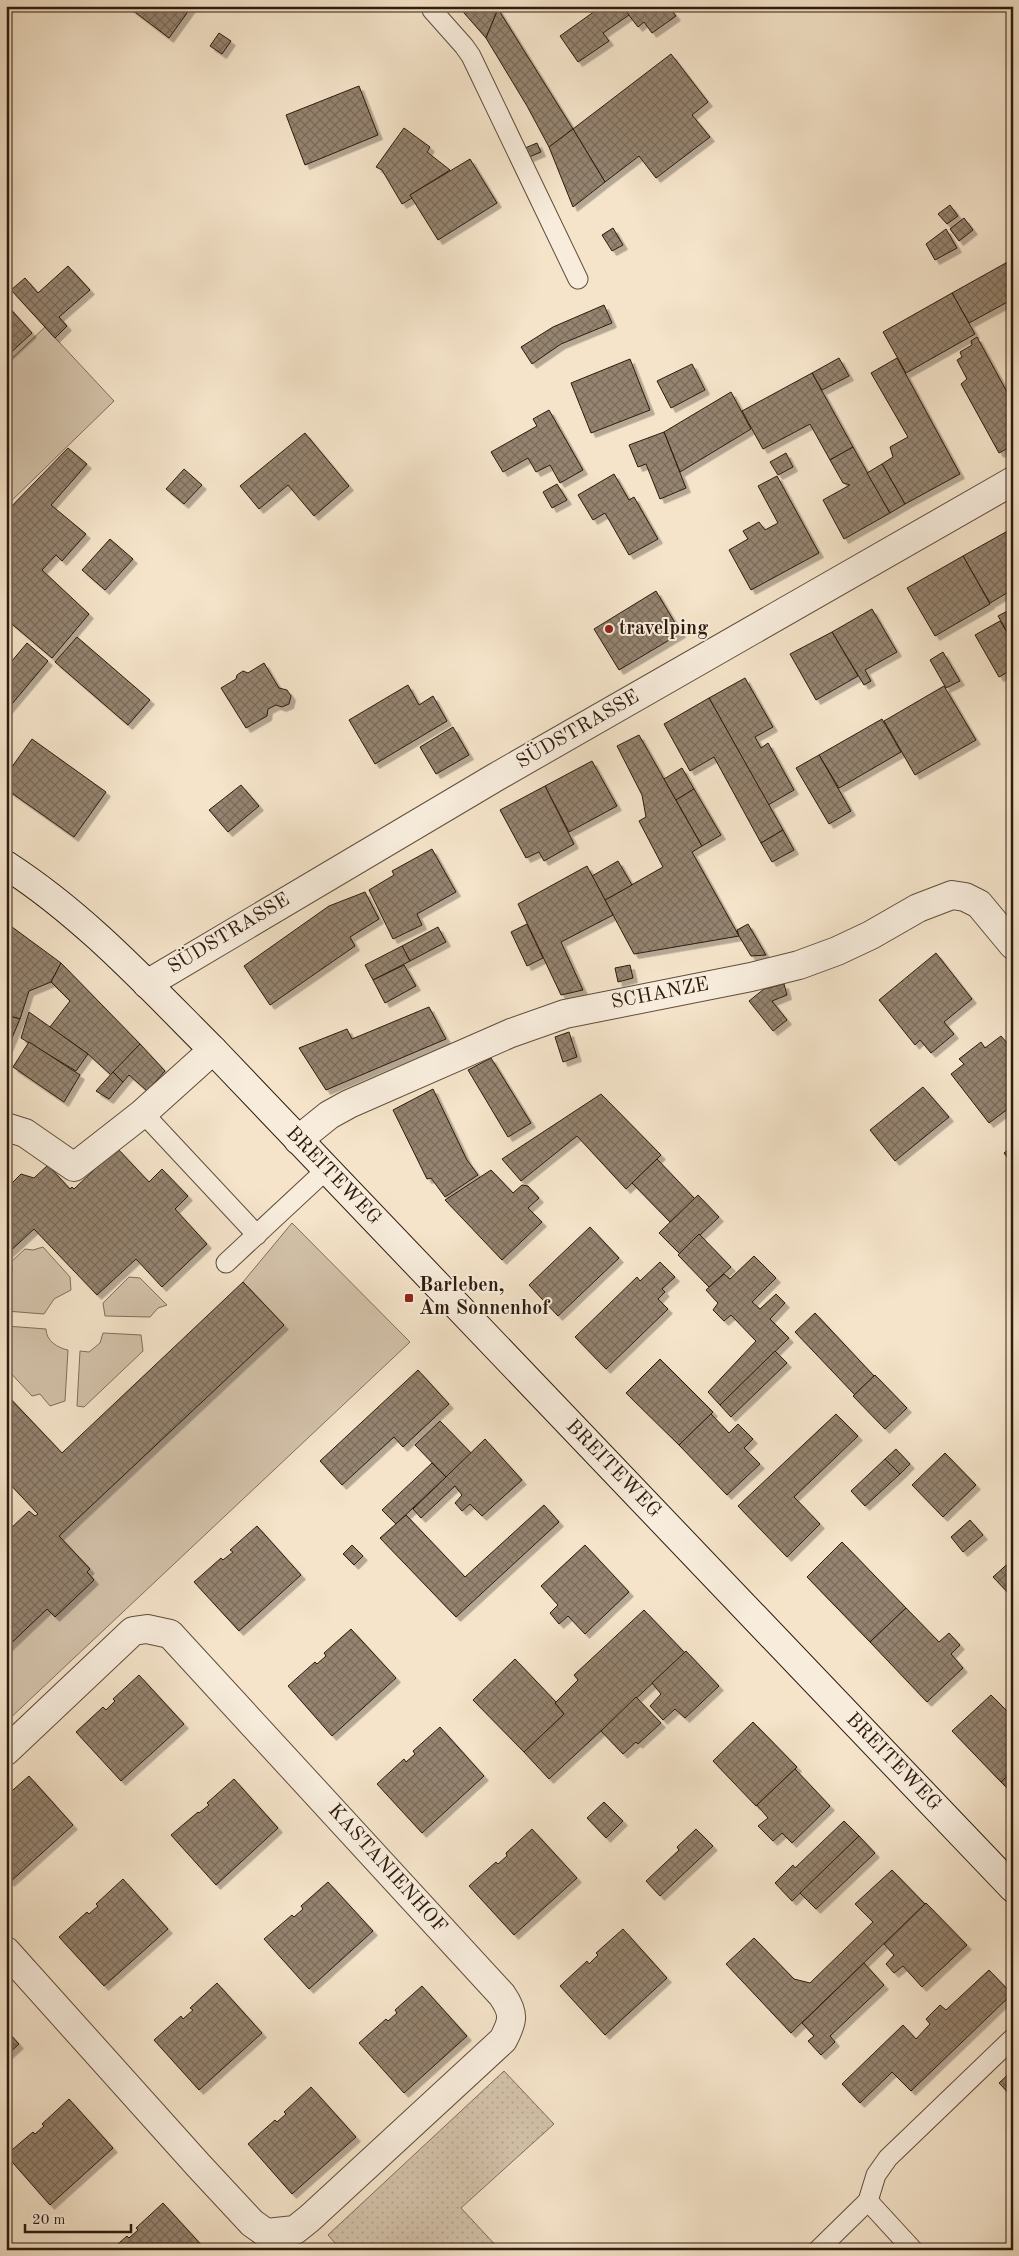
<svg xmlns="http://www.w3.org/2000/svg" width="1019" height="2256" font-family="'Old Standard TT',serif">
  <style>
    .green { fill: #d3c2aa; stroke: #806e5c }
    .park { fill: url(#park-dots); stroke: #806e5c }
    .building { fill: url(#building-cross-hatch); stroke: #2e1b0d; filter: url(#shadow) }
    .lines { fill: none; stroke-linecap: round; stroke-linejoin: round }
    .lane-casing { stroke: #604d3c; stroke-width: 21 }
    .street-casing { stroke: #604d3c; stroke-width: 30 }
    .secondary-casing { stroke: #2e1b0d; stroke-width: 30 }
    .lane { stroke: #f8eddd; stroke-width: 19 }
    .street { stroke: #f8eddd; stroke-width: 28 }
    .secondary { stroke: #f8eddd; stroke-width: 28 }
    .poi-dot { fill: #8f2418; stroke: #f8eddd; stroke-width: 2 }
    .labels { text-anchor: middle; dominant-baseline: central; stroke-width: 4; stroke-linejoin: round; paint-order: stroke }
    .poi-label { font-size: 20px; font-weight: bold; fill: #2e1b0d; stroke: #f8eddd; text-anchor: start }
    .street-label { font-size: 20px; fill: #2e1b0d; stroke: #f8eddd }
  </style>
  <defs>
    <pattern id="park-dots" width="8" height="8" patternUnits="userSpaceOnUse" patternTransform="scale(1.25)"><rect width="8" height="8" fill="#d3c2aa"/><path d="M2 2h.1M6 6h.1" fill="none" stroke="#b5a691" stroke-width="1.8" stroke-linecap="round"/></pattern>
    <pattern id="building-cross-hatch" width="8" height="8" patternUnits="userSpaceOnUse" patternTransform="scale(1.25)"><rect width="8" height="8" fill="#95846f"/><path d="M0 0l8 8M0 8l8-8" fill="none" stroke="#7a6b5a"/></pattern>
    <filter id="shadow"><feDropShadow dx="4.5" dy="4.5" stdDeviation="0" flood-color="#0004"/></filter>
  </defs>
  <rect width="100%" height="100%" fill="#f5e4ca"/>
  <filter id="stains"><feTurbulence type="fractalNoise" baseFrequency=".004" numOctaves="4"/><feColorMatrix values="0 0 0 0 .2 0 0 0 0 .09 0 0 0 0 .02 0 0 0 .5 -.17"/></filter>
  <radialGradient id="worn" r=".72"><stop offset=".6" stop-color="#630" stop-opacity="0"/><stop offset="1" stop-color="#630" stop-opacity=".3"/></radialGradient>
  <g class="green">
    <polygon points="45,327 114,401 6,506 6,364"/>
    <polygon points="292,1223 410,1342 6,1722 6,1648 47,1609 55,1617 94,1580 87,1572 90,1569 59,1536 283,1325 243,1282"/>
    <path d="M43 1247 70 1277 71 1290 54 1299 44 1314 6 1311V1278C13 1274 13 1269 11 1262L25 1249 33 1250Z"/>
    <polygon points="129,1277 140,1278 167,1305 158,1308 150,1317 105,1316 103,1303"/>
    <path d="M6 1326 46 1329C46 1341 58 1348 68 1350L65 1401 50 1406 40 1394 32 1396 6 1368Z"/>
    <polygon points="103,1333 141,1335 143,1351 84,1407 77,1406 80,1351 89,1352 100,1343"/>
  </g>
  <polygon class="park" points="504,2071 554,2124 461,2208 500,2250 341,2250 328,2235"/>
  <g class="building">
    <polygon points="127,6 192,6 169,38"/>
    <polygon points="458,6 496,6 498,9 486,38"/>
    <polygon points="602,6 622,6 629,15 603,33 609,41 578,62 560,36"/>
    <polygon points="622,6 668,6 676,16 652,33 644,22 638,27"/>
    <polygon points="498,9 573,129 549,147 527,106 486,38"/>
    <polygon points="219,33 231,41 222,54 210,46"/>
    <polygon points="671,54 708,102 692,115 710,137 656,178 639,156 605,182 573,129"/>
    <polygon points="359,86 378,135 305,165 286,115"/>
    <polygon points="404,128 430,147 427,152 450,170 410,195 412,198 402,204 382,170 376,167"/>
    <polygon points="573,129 605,182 573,207 549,147"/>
    <polygon points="537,143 541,152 529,157 525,148"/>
    <polygon points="470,159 497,203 438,240 410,195"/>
    <polygon points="950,205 958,216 947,224 938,214"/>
    <polygon points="964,218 973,230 959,241 950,229"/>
    <polygon points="613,228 623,245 612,251 602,235"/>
    <polygon points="946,229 957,248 935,260 926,244"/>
    <polygon points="1013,259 1013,299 969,323 952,293"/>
    <polygon points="68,266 90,290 59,317 67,326 55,338 11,290 25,278 38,293"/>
    <polygon points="952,293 975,334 906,373 883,332"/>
    <polygon points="6,304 32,333 6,357"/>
    <polygon points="604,305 612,323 561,344 532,364 521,347 553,327"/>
    <polygon points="977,337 1013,403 1013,445 999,453 961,384 967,379 957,360 962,357 960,352 972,345 971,341"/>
    <polygon points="839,358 849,376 822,390 812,373"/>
    <polygon points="897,358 960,474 905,504 882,464 893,457 890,447 908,437 871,373"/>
    <polygon points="630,359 650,410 591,433 571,383"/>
    <polygon points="692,364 705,390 671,408 657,381"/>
    <polygon points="812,373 853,447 830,460 810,424 763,449 742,411"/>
    <polygon points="731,392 751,429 680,472 664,432"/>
    <polygon points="549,410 583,470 560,483 550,465 536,472 528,458 503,472 491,452 537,426 533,419"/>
    <polygon points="664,432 686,488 660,499 646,464 638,467 629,445"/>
    <polygon points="305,433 349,486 314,516 288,485 259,509 240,486"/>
    <polygon points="853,447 890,513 844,539 823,500 850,485 843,483 830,460"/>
    <polygon points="68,448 87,464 51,505 86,534 62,561 56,555 42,570 89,614 52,658 6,619 6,512"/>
    <polygon points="786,453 793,467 778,475 770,462"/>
    <polygon points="882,464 905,504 890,513 867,473"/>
    <polygon points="184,469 202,485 184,504 166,489"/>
    <polygon points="614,474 629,500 634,497 658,539 629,555 605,513 593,520 578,495"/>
    <polygon points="777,476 819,553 751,590 729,550 748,539 743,531 759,522 765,530 778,523 758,486"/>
    <polygon points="557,484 567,500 552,508 543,492"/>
    <polygon points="1013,528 1013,591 1012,590 990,603 963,556"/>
    <polygon points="110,539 133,559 105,590 82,570"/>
    <polygon points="963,556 990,604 935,636 907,588"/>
    <polygon points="656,591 681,633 619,670 594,629"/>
    <polygon points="1013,608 1013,642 998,616"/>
    <polygon points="872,609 897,652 865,670 871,681 864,685 832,632"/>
    <polygon points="1000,621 1013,642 1013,669 999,677 975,635"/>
    <polygon points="832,632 858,676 816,700 790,654"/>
    <polygon points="77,637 150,700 128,725 55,662"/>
    <polygon points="27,643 48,661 6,711 6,668"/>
    <polygon points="943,652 960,681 946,688 930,660"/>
    <polygon points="264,663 279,688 287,690 291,696 289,704 282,707 276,705 268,709 267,716 246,728 221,688 236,679 237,675 243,671 248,673"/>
    <polygon points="745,678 773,727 755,737 761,748 768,743 794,790 768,805 709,698"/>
    <polygon points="408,685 419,705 433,696 447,721 375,764 349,720"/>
    <polygon points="944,686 976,740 915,775 884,721"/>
    <polygon points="709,698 783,830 761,843 714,757 690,771 664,724"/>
    <polygon points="882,719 901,752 839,788 819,755"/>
    <polygon points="453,727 469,755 436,774 420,747"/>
    <polygon points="639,735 702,846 692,852 739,936 634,954 605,900 663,867 639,821 646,817 642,795 617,746"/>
    <polygon points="32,739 106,792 74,837 6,789 6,775"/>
    <polygon points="819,755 851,811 829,824 796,768"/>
    <polygon points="592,761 617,806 569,832 545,786"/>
    <polygon points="682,768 694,789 676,800 664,779"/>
    <polygon points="241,785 259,806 228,832 209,810"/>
    <polygon points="545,786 574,844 544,861 539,852 526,858 500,810"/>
    <polygon points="694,789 721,835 702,846 676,800"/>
    <polygon points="783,830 794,850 772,862 761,843"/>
    <polygon points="432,849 456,892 417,914 422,925 393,939 369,890 394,875 392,871"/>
    <polygon points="618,861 632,885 605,900 592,876"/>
    <polygon points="587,866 613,915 561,942 583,990 561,995 518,904"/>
    <polygon points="365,892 379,919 350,937 355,946 270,1005 244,966 329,906"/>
    <polygon points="8,924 61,963 51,982 29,991 20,1019 6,1015"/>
    <polygon points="527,924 543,958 527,966 511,932"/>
    <polygon points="748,924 766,955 751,956 739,936 737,930"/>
    <polygon points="438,927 446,942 410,961 402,946"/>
    <polygon points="402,946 410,961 373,980 365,965"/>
    <polygon points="936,953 972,999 944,1022 954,1034 931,1053 920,1040 915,1045 879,1000"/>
    <polygon points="61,963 140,1044 111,1075 88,1054 50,1027 70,1001 51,982"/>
    <polygon points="404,965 416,986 385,1003 373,980"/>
    <polygon points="630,965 633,978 618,982 615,968"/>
    <polygon points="784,984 787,995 772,1001 787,1020 773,1031 749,1001 764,989"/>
    <polygon points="429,1007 446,1039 326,1090 299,1048 347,1029 352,1039"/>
    <polygon points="29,1012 88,1054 76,1071 21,1038"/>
    <polygon points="6,1015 20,1019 6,1052"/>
    <polygon points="569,1032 577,1057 563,1062 555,1037"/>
    <polygon points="1001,1036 1013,1050 1013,1105 989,1123 951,1074 964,1064 959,1059 981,1042 985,1048"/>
    <polygon points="29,1042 80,1075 64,1102 13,1067"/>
    <polygon points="140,1044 165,1071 147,1091 129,1075 123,1082 113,1072"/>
    <polygon points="491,1058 531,1123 508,1137 468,1070"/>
    <polygon points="113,1072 123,1082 109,1099 96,1091"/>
    <polygon points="923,1087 949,1117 895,1161 870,1130"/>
    <polygon points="433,1089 467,1160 478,1175 445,1197 431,1178 427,1179 393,1110"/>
    <polygon points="601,1094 661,1155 626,1189 577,1136 521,1181 502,1159"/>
    <polygon points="1013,1146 1013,1165 1004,1153"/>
    <polygon points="117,1148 149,1182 162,1169 188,1196 175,1209 207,1244 162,1287 136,1259 97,1295 34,1229 6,1255 6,1177 12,1183 21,1174 34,1178 48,1165 70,1189 72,1187 74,1189"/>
    <polygon points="657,1159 695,1199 670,1222 632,1183"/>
    <polygon points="491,1170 513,1193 522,1185 528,1186 539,1198 528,1208 542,1222 502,1260 445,1200"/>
    <polygon points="698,1195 719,1217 680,1254 659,1233"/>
    <polygon points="590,1227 619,1258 558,1316 529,1285"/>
    <polygon points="699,1234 731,1267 709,1287 678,1255"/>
    <polygon points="754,1256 776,1278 752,1302 760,1309 776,1294 785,1303 770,1319 789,1338 720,1405 708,1392 756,1341 731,1315 724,1321 713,1310 718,1303 706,1290 724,1274 730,1279"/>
    <polygon points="660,1262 675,1277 662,1289 665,1292 658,1299 668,1309 606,1369 575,1337 637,1277 640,1281"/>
    <polygon points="243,1282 284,1325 59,1536 90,1569 87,1572 94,1580 55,1617 47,1609 6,1648 6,1533 29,1511 35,1516 38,1514 6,1480 6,1394 62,1453"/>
    <polygon points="815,1313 874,1376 855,1395 795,1332"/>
    <polygon points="775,1351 787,1363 731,1417 720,1405"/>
    <polygon points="660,1359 713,1412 679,1445 626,1393"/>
    <polygon points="418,1370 449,1404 403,1447 394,1437 342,1485 320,1461"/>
    <polygon points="875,1375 907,1408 885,1429 853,1396"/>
    <polygon points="711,1414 729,1433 738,1424 753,1439 744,1448 760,1464 727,1495 679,1445"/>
    <polygon points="836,1414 858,1436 794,1497 820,1524 787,1557 738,1506"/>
    <polygon points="440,1421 471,1453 446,1477 415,1445"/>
    <polygon points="485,1439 522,1480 482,1516 470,1504 462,1511 455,1503 462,1495 455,1486 421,1518 413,1509"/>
    <polygon points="896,1449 910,1464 900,1474 885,1459"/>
    <polygon points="945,1453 976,1485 943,1517 912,1485"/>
    <polygon points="885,1459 900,1474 865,1506 851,1491"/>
    <polygon points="432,1463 446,1477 396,1524 382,1510"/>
    <polygon points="544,1505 559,1522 456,1617 380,1538 406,1515 465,1577"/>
    <polygon points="970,1520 983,1535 963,1552 951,1537"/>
    <polygon points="257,1526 301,1575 239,1631 194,1582 221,1558 223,1560 233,1552 230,1550"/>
    <polygon points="842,1542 906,1608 870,1642 807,1577"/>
    <polygon points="352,1545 363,1556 354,1565 343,1554"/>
    <polygon points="585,1545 629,1592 585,1634 568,1616 559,1624 550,1613 558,1605 541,1586"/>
    <polygon points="1013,1559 1013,1598 993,1577"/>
    <polygon points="906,1608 939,1642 949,1633 960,1645 951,1654 963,1668 927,1702 870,1642"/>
    <polygon points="644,1610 685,1653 549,1779 524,1752 564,1714 555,1703 578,1680 574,1675"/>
    <polygon points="351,1629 396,1678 332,1736 288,1686 315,1662 317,1664 326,1656 324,1653"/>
    <polygon points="686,1651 719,1686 685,1718 675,1709 663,1720 650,1706 661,1694 652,1683"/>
    <polygon points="515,1659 556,1702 555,1703 564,1714 524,1752 473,1700"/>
    <polygon points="139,1675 184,1724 121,1781 76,1732 103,1707 106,1710 115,1701 113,1699"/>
    <polygon points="991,1695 1013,1717 1013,1771 1001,1782 952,1731"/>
    <polygon points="636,1697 661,1723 638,1744 636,1742 623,1754 601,1731"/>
    <polygon points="753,1722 797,1767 756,1806 713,1761"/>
    <polygon points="440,1727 484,1776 422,1833 377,1784 404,1759 406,1762 415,1754 413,1751"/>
    <polygon points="795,1769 830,1806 792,1843 782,1833 773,1841 758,1826 768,1818 757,1805"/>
    <polygon points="1013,1771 1013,1794 1001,1782"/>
    <polygon points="29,1776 73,1825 10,1882 6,1878 6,1796"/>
    <polygon points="234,1779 278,1828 216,1885 171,1835 198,1812 199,1813 209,1805 207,1803"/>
    <polygon points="604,1802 623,1821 606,1838 587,1818"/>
    <polygon points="844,1821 859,1836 792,1901 775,1883 793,1865 795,1868"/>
    <polygon points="532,1829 577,1878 514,1935 469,1886 496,1862 498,1864 507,1856 506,1853"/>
    <polygon points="696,1829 713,1846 660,1896 646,1881 679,1850 677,1847"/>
    <polygon points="859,1836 875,1853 816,1909 800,1893"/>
    <polygon points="892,1870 925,1904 791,2033 726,1964 754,1938 794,1979 810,1983 873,1922 855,1904"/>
    <polygon points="123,1879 168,1929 104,1986 59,1937 87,1912 89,1914 98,1906 96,1904"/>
    <polygon points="328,1882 373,1931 309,1989 264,1939 292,1915 294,1917 303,1909 301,1906"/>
    <polygon points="926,1903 967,1945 922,1987 903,1966 894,1973 886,1964 894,1955 884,1944"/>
    <polygon points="623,1929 667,1978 605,2035 560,1986 587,1961 589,1964 598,1955 596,1953"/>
    <polygon points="864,1963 884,1985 830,2036 835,2042 821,2055 808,2041 814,2036 802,2023"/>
    <polygon points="989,1970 1012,1994 911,2091 892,2072 860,2103 842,2084 903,2025 916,2039 930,2024 926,2019 940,2005 946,2010"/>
    <polygon points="217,1983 262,2033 199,2090 154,2040 181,2016 183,2019 193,2010 190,2008"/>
    <polygon points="422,1986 467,2036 404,2093 359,2043 386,2019 388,2021 397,2013 395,2010"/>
    <polygon points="6,2030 19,2044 6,2056"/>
    <polygon points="1013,2070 1013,2098 999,2083"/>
    <polygon points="311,2087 356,2137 292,2194 248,2144 275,2120 277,2122 286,2114 284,2112"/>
    <polygon points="69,2099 113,2148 50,2205 6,2155 33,2132 35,2134 44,2126 42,2124"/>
    <polygon points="163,2203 206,2250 111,2250 127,2236 129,2238 138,2230 136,2228"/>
  </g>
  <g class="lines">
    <defs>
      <g id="lane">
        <polyline points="431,6 432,10 464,46 471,56 578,279"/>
        <polyline points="143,1113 257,1235"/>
        <polyline points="226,1263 327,1169"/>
        <polyline points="868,2201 913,2250"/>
        <polyline points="818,2250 868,2201 876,2175 888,2158 1013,2038"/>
      </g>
      <g id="street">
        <polyline points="147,984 496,777 1013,481"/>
        <polyline points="6,1127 25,1133 74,1167 143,1113 213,1050"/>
        <polyline points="298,1140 329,1115 349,1104 511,1033 565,1014 751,977 799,965 837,951 871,935 918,908 952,895 965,897 979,904 1013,945"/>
        <path d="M6 1751 133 1631 147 1629 170 1634 502 1995C515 2014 513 2021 503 2040L310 2218 295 2230 266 2233 252 2223 199 2166 6 1951"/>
      </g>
      <path id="secondary" d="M6 865C85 916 147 984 213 1050L1013 1888"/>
    </defs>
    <use href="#lane" class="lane-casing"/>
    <use href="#street" class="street-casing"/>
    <use href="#secondary" class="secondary-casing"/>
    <use href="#lane" class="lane"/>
    <use href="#street" class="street"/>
    <use href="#secondary" class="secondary"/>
  </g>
  <g class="poi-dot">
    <circle cx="609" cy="629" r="5"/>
    <rect x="404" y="1293" width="10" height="10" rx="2.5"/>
  </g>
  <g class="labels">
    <g class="poi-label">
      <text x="619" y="629">travelping</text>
      <text x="419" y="1286">Barleben,<tspan x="419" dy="23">Am Sonnenhof</tspan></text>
    </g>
    <g class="street-label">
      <text transform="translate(578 730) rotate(-30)">SÜDSTRASSE</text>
      <text transform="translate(229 934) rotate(-31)">SÜDSTRASSE</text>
      <text transform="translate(660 994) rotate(-11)">SCHANZE</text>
      <text transform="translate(333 1176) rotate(46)">BREITEWEG</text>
      <text transform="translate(613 1469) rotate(46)">BREITEWEG</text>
      <text transform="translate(893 1762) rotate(46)">BREITEWEG</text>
      <text transform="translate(387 1869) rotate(48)">KASTANIENHOF</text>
    </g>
  </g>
  <rect width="1019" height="2256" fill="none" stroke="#f5e4ca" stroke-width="25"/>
  <rect x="8" y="8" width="1004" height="2241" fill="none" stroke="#2e1b0d" stroke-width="2.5"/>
  <rect x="12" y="12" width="994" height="2231" fill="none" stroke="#2e1b0d"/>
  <path d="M25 2224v8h106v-8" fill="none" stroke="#2e1b0d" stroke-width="2.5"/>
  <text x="32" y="2224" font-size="15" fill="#2e1b0d" stroke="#f8eddd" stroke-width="4" paint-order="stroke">20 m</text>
  <rect width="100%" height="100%" filter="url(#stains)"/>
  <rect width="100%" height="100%" fill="url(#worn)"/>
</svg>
